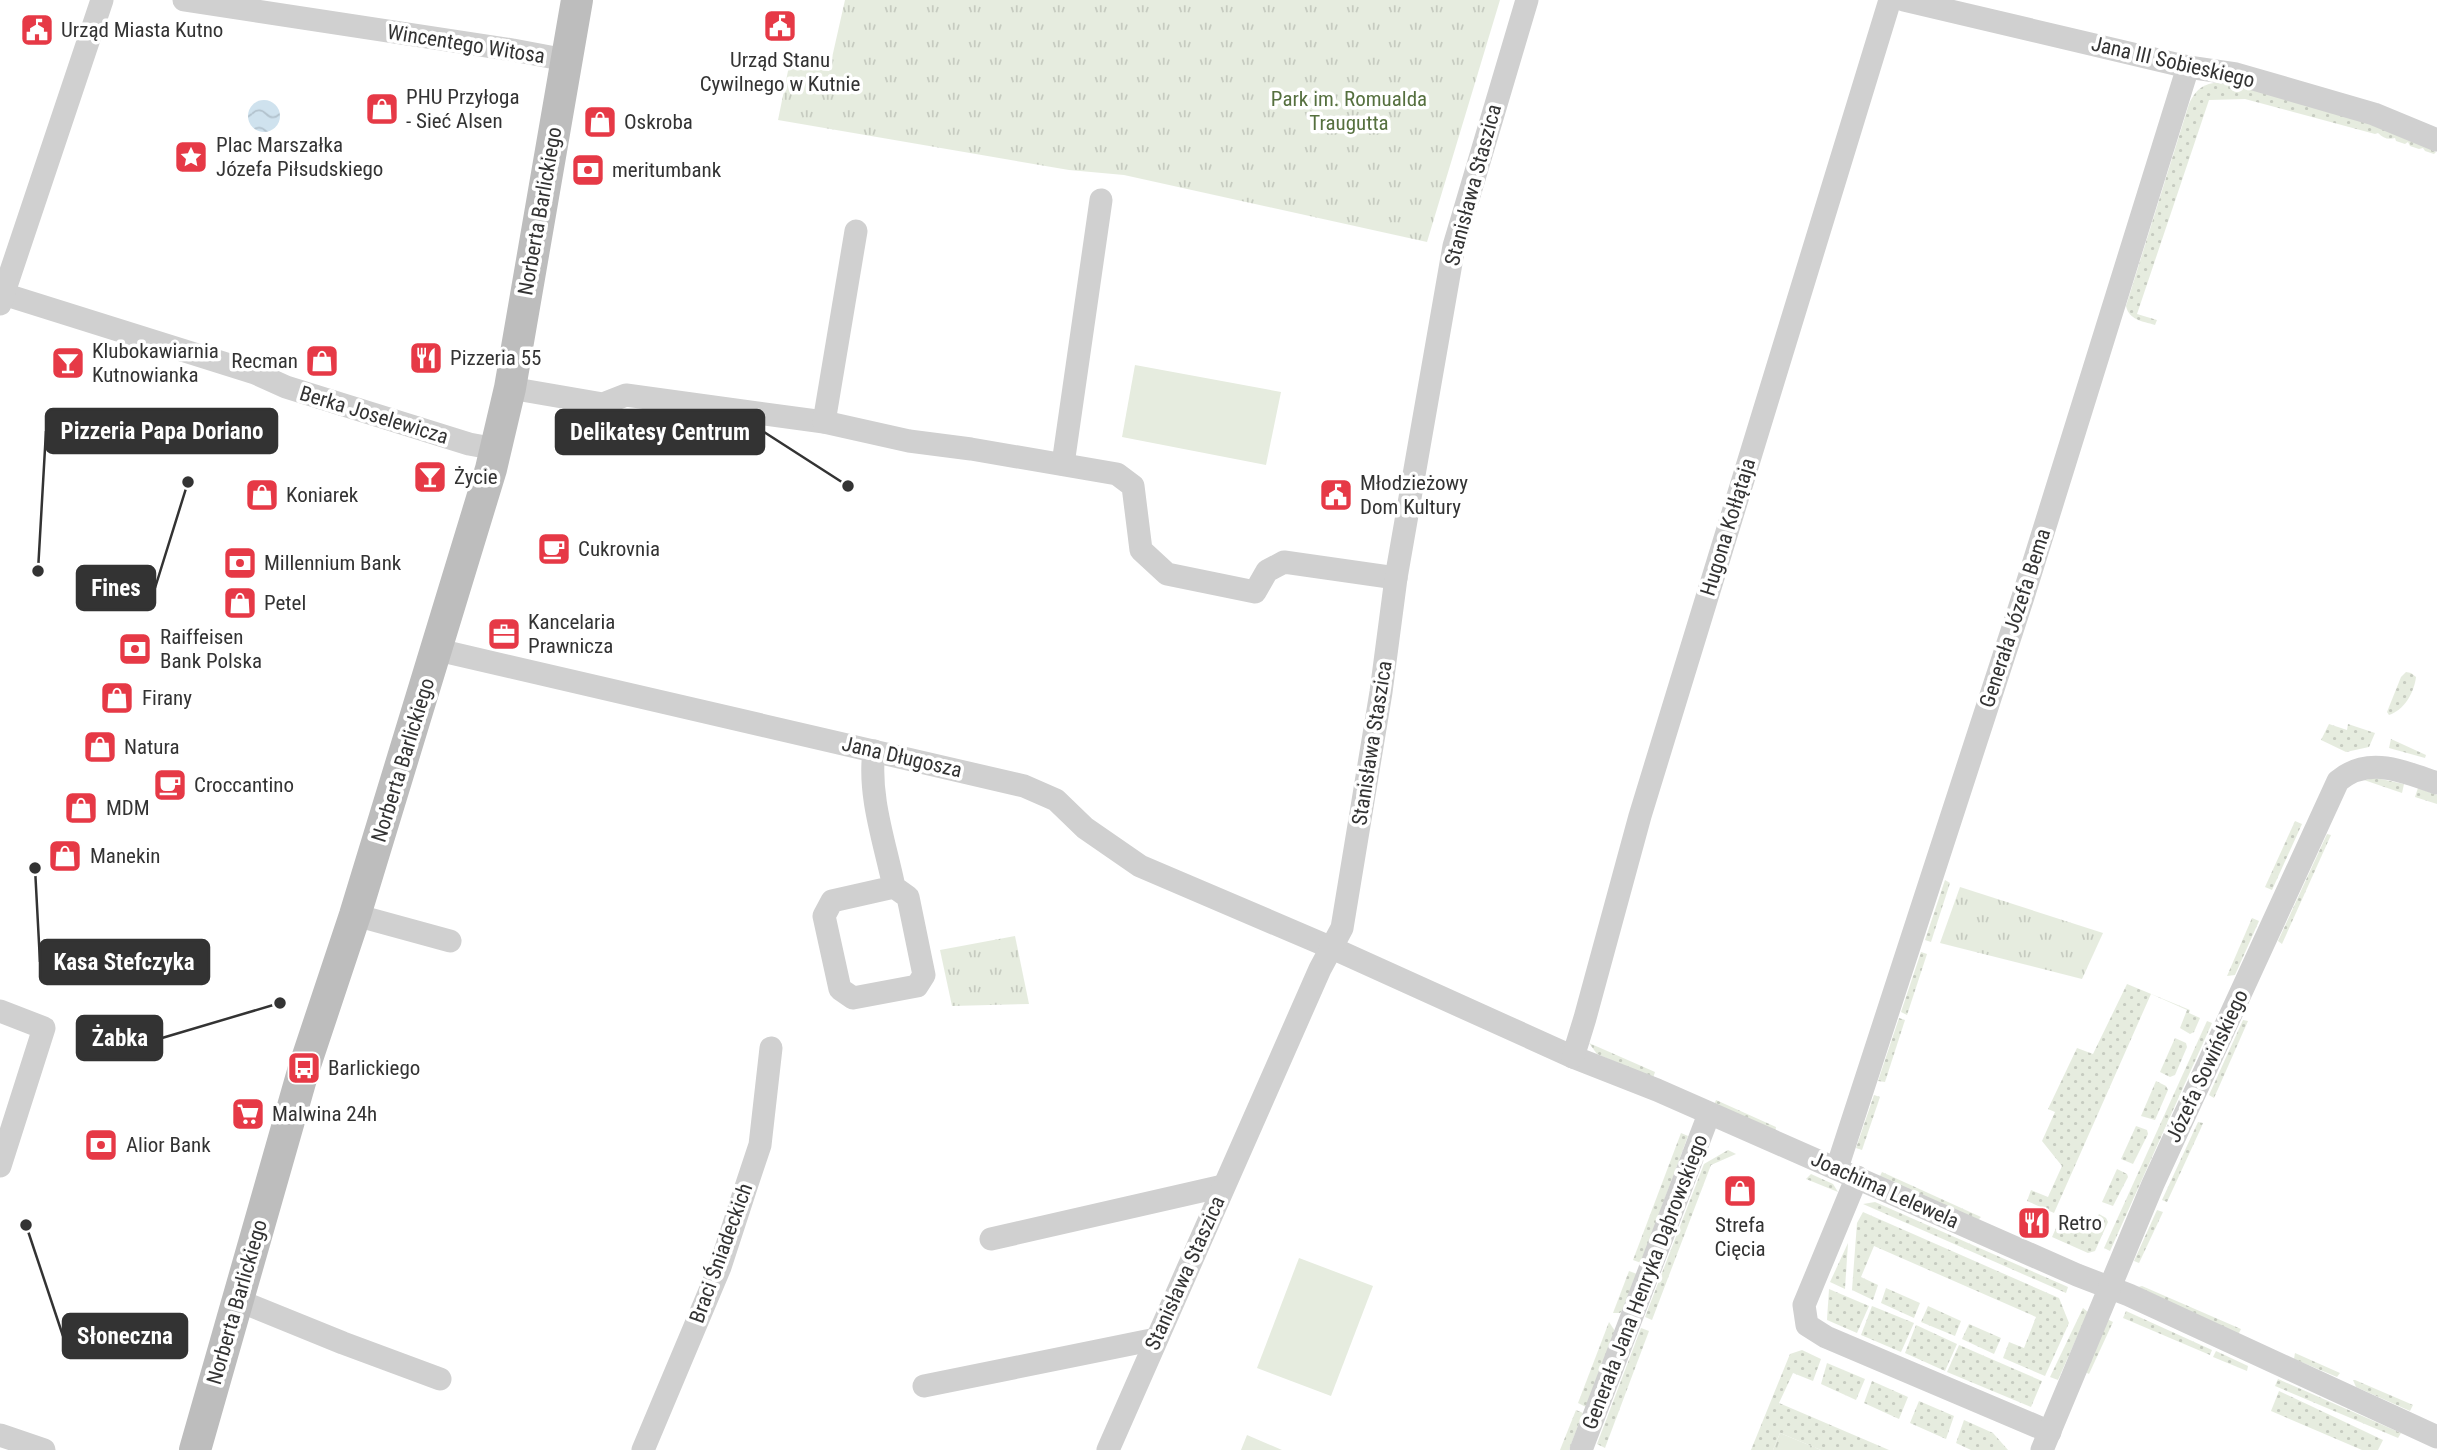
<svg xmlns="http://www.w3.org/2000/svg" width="2437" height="1450" font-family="'Roboto Condensed',sans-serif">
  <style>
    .grass { fill: url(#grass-dots) }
    .park { fill: url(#park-tufts) }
    .pitch { fill: #e6ecdf }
    .water { fill: url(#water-waves) }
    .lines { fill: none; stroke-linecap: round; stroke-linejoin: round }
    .street { stroke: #d0d0d0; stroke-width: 23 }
    .secondary { stroke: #bdbdbd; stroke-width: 32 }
    .labels { text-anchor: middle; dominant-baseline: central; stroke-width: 7; stroke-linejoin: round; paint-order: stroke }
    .poi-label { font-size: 21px; fill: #333; stroke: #fff; text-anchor: start }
    .street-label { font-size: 21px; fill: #333; stroke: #fff }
    .park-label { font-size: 21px; fill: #56703f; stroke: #fff }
    .leader { fill: none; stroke: #333; stroke-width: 2.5 }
    .callout-dot { fill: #333; stroke: #fff; stroke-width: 2.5 }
    .callout { fill: #333; stroke: #333; stroke-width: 2.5 }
    .callout-label { font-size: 23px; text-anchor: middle; font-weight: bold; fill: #fff }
  </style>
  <defs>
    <pattern id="grass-dots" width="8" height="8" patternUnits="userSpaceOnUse" patternTransform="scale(1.75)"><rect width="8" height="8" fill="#e6ecdf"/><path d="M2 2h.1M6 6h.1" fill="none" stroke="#c6cbc0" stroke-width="1.8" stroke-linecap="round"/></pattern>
    <pattern id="park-tufts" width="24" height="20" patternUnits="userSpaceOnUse" patternTransform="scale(1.75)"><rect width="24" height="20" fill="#e6ecdf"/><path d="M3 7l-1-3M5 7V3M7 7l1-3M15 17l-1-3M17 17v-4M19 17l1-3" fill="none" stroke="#c6cbc0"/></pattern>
    <pattern id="water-waves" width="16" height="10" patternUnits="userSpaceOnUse" patternTransform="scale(1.75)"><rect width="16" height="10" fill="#cfe2ee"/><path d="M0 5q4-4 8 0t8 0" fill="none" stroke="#b2c2cd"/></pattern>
  </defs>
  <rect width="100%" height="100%" fill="#fff"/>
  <g class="grass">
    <path d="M2223 82 2378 124 2436 152 2434 154 2425 151 2423 148 2419 149 2410 146 2408 142 2405 144 2396 141 2395 138C2388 140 2383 138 2378 133L2375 134 2245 99 2209 100 2137 314 2157 320 2155 325C2142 321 2129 320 2126 306L2189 104C2197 87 2205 83 2223 82Z"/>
    <path d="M2406 672 2411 673 2416 677C2414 693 2404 710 2389 715L2387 712 2401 677Z"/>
    <polygon points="2329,724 2347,730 2348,724 2375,733 2369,747 2346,752 2321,740"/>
    <polygon points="2391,739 2426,755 2425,758 2389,748"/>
    <polygon points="2376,778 2404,784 2402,793 2364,780"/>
    <polygon points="2418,788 2437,795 2437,804 2415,797"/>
    <polygon points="2295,821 2302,824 2272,890 2265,887"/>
    <polygon points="2327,834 2331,835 2282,944 2278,941"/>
    <polygon points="1945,880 1950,883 1931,942 1925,940"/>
    <polygon points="2252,918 2259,921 2235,975 2227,976"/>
    <polygon points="1921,952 1927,954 1907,1015 1901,1012"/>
    <polygon points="2127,984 2190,1010 2189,1013 2200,1018 2194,1032 2190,1034 2180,1028 2187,1010 2151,994 2054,1213 2027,1201 2031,1190 2048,1197 2062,1166 2042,1141 2055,1112 2048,1109 2077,1048 2093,1054"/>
    <polygon points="1899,1018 1905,1020 1885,1082 1878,1081"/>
    <polygon points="2243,1020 2248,1021 2214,1098 2209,1095"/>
    <polygon points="2207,1021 2212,1023 2110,1251 2104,1248"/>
    <polygon points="2175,1038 2186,1043 2187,1047 2175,1075 2170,1077 2160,1072"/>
    <polygon points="1589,1043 1655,1072 1653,1078 1597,1054"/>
    <polygon points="2156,1081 2166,1086 2168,1090 2155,1120 2141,1116"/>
    <polygon points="1874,1095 1880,1097 1862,1150 1856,1148"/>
    <polygon points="1716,1100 1776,1127 1775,1132 1714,1105"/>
    <polygon points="2198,1122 2203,1123 2201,1128 2167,1202 2162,1200"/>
    <polygon points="2136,1126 2147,1130 2148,1134 2133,1164 2121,1159"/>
    <polygon points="1681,1133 1688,1136 1641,1263 1633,1260"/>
    <polygon points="1728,1150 1736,1154 1711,1165 1652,1320 1645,1317 1704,1164"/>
    <polygon points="2117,1169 2127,1174 2128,1177 2113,1206 2102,1202"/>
    <polygon points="1882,1172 1981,1217 1977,1221 1879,1178"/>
    <polygon points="1811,1174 1833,1184 1838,1192 1806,1179"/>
    <polygon points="1875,1202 2068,1287 2066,1293 1863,1204"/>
    <polygon points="2157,1210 2163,1212 2139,1263 2134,1261"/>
    <polygon points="1863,1212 2059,1298 2069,1323 2045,1376 2003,1358 2009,1342 2024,1348 2036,1317 1874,1246 1861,1277 1878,1285 1873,1300 1852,1290 1857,1223"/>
    <polygon points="2099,1214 2106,1218 2108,1222 2095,1251 2088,1253 2052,1237 2061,1217 2091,1231"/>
    <polygon points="1848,1243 1845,1289 1830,1282"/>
    <polygon points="1629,1271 1637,1274 1623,1310 1620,1313 1613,1313"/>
    <polygon points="2142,1286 2241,1329 2238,1335 2138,1287"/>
    <polygon points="1886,1288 1920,1303 1914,1318 1881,1303"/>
    <polygon points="1829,1289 1869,1306 1857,1333 1827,1320"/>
    <polygon points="1872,1306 1914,1323 1901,1352 1861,1335"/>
    <polygon points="1928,1306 1961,1321 1955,1336 1921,1322"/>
    <polygon points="2083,1308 2088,1312 2058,1380 2050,1377"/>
    <polygon points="2126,1311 2212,1350 2210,1355 2123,1318"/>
    <polygon points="2107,1319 2113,1322 2089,1374 2083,1371"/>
    <polygon points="1609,1322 1615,1331 1586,1407 1578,1403"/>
    <polygon points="1969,1324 2001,1338 1994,1354 1962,1339"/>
    <polygon points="1916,1325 1957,1344 1945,1371 1905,1353"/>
    <polygon points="1641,1328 1649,1331 1605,1448 1597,1444"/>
    <polygon points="1959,1345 2042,1381 2031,1407 1947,1372"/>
    <polygon points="1802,1350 1821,1359 1813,1381 1793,1373 1779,1403 1889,1450 1821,1450 1780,1433 1773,1450 1751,1450 1790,1354"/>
    <polygon points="2216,1351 2248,1366 2247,1371 2213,1357"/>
    <polygon points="2295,1353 2340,1373 2337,1377 2294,1359"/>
    <polygon points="1827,1363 1865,1379 1856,1400 1821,1384"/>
    <polygon points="2278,1379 2401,1433 2398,1438 2275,1386"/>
    <polygon points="2353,1380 2355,1380 2413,1405 2410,1411 2356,1387"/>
    <polygon points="1872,1381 1908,1397 1899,1419 1864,1403"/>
    <polygon points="2279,1391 2383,1440 2378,1450 2362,1450 2271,1411"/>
    <polygon points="1919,1401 1954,1416 1946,1439 1910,1423"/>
    <polygon points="1576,1410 1583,1413 1569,1450 1560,1450"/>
    <polygon points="1964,1420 1993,1433 2008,1450 1971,1450 1956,1443"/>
  </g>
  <g class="park">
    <polygon points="845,0 1500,0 1427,242 1124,175 1069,170 778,120 789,66 829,71"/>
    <polygon points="1960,887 2103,933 2082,979 1940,943"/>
    <polygon points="1015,936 1029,1004 952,1006 940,950"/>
    <polygon points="1780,1433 1821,1450 1773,1450"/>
  </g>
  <g class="pitch">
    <polygon points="1135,365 1281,392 1266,465 1122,437"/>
    <polygon points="1299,1258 1373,1286 1331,1396 1257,1368"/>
    <polygon points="1247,1435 1282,1450 1241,1450"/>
  </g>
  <circle class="water" cx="264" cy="116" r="16"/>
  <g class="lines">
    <g class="street">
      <polyline points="184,0 513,50 566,60"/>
      <polyline points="1904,0 2188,67 2236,74 2374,114 2437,140"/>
      <polyline points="3,294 255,373 286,387 469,444 496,449"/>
      <polyline points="0,304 102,0"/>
      <polyline points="510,388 603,404 626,395 824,422 909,441 971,449 1117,474 1133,486 1141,550 1167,574 1255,592 1267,571 1284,562 1396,578"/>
      <polyline points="824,422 856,231"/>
      <polyline points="1063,464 1101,200"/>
      <polyline points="438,650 1024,786 1056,800 1085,828 1140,866 1332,948 1573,1057 1657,1090 2077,1275 2129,1295 2437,1437"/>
      <path d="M874 751C868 796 885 843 894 887L832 901 824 916 840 989 853 998 917 986 924 975 908 897 894 887"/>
      <polyline points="355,915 450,941"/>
      <polyline points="0,1011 44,1028 0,1166"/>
      <polyline points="1573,1057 1585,1018 1640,816 1890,0"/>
      <polyline points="1837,1168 2023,597 2188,67"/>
      <polyline points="1857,1177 1804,1305 1807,1325 1826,1337 2050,1432"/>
      <polyline points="991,1239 1223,1186"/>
      <polyline points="237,1300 343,1343 440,1379"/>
      <polyline points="924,1386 1156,1339"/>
      <polyline points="0,1435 44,1450"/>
      <polyline points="643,1450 720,1267 747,1184 760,1145 771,1048"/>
      <polyline points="1108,1450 1320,969 1342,928 1381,692 1396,578 1454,246 1527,0"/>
      <polyline points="1581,1450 1709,1114"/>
      <path d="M2042 1450 2153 1184 2338 781C2369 755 2404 772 2437 783"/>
    </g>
    <polyline class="secondary" points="195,1450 304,1068 355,915 491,469 510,388 577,0"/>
  </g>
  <defs>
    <symbol id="civic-square" viewBox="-11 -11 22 22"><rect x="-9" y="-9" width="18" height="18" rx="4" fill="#e63946" stroke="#fff"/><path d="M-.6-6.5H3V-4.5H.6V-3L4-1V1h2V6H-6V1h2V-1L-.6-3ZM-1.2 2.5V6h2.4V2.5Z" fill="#fff"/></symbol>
    <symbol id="shop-square" viewBox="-11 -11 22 22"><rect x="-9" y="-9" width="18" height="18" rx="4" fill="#e63946" stroke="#fff"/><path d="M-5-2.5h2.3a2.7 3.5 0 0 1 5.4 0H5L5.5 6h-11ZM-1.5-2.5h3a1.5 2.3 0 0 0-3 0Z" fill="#fff"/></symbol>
    <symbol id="sight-square" viewBox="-11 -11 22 22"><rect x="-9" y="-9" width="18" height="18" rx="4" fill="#e63946" stroke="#fff"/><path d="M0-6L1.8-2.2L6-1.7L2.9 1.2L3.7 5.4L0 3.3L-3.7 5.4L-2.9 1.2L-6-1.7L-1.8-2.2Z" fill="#fff"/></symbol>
    <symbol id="bank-square" viewBox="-11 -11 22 22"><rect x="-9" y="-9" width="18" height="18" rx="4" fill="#e63946" stroke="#fff"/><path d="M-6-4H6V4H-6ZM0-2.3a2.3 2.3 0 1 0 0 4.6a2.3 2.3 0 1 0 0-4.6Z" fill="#fff"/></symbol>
    <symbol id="restaurant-square" viewBox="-11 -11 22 22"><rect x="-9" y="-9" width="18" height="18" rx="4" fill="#e63946" stroke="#fff"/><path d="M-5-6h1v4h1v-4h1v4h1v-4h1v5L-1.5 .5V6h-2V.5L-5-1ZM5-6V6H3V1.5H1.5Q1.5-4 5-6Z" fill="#fff"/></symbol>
    <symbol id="bar-square" viewBox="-11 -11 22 22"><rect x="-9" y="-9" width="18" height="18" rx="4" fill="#e63946" stroke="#fff"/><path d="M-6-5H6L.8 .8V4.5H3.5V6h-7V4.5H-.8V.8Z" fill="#fff"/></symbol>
    <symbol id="cafe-square" viewBox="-11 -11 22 22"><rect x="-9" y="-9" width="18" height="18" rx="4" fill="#e63946" stroke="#fff"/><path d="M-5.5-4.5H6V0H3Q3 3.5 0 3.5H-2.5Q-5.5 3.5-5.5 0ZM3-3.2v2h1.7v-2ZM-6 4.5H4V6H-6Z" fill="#fff"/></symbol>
    <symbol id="office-square" viewBox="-11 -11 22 22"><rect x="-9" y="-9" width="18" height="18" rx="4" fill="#e63946" stroke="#fff"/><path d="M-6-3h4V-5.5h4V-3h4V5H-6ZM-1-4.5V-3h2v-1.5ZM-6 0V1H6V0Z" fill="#fff"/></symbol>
    <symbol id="bus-square" viewBox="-11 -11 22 22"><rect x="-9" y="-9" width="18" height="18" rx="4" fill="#e63946" stroke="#fff"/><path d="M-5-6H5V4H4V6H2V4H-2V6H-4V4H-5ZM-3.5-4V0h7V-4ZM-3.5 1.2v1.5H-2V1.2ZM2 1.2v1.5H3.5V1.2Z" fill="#fff"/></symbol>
    <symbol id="supermarket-square" viewBox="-11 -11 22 22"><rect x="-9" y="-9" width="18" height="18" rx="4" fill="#e63946" stroke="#fff"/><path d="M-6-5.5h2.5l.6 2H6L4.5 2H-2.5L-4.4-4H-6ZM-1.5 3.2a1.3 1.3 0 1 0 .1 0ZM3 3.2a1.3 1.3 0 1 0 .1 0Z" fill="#fff"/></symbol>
  </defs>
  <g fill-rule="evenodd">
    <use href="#civic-square" x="761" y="7" width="38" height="38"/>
    <use href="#civic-square" x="18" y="11" width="38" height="38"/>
    <use href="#shop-square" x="363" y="90" width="38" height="38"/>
    <use href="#shop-square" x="581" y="103" width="38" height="38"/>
    <use href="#sight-square" x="172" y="138" width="38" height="38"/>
    <use href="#bank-square" x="569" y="151" width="38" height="38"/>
    <use href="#restaurant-square" x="407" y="339" width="38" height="38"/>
    <use href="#shop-square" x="303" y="342" width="38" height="38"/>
    <use href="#bar-square" x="49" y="344" width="38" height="38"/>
    <use href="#bar-square" x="411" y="458" width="38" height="38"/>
    <use href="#shop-square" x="243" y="476" width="38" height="38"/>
    <use href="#civic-square" x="1317" y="476" width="38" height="38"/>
    <use href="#cafe-square" x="535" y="530" width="38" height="38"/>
    <use href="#bank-square" x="221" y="544" width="38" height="38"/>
    <use href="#shop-square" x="221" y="584" width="38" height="38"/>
    <use href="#office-square" x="485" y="615" width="38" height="38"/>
    <use href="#bank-square" x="116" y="630" width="38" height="38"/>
    <use href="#shop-square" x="98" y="679" width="38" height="38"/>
    <use href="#shop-square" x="81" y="728" width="38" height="38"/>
    <use href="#cafe-square" x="151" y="766" width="38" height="38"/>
    <use href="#shop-square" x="62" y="789" width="38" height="38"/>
    <use href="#shop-square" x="46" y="837" width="38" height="38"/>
    <use href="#bus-square" x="285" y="1049" width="38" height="38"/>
    <use href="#supermarket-square" x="229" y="1095" width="38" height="38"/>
    <use href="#bank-square" x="82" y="1126" width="38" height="38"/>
    <use href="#shop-square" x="1721" y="1172" width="38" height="38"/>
    <use href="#restaurant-square" x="2015" y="1204" width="38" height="38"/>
  </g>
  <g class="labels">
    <g class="poi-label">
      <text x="61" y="30">Urząd Miasta Kutno</text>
      <text x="780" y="60" text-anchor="middle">Urząd Stanu<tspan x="780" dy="24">Cywilnego w Kutnie</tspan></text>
      <text x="406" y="97">PHU Przyłoga<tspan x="406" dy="24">- Sieć Alsen</tspan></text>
      <text x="624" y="122">Oskroba</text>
      <text x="216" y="145">Plac Marszałka<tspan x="216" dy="24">Józefa Piłsudskiego</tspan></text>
      <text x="612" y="170">meritumbank</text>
      <text x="92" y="351">Klubokawiarnia<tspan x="92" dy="24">Kutnowianka</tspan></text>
      <text x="450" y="358">Pizzeria 55</text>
      <text x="298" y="361" text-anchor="end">Recman</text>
      <text x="454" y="477">Życie</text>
      <text x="1360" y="483">Młodzieżowy<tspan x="1360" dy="24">Dom Kultury</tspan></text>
      <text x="286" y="495">Koniarek</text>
      <text x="578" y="549">Cukrovnia</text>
      <text x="264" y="563">Millennium Bank</text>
      <text x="264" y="603">Petel</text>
      <text x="528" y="622">Kancelaria<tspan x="528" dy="24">Prawnicza</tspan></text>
      <text x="160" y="637">Raiffeisen<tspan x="160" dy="24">Bank Polska</tspan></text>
      <text x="142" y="698">Firany</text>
      <text x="124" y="747">Natura</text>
      <text x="194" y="785">Croccantino</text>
      <text x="106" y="808">MDM</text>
      <text x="90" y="856">Manekin</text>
      <text x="328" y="1068">Barlickiego</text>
      <text x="272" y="1114">Malwina 24h</text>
      <text x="126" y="1145">Alior Bank</text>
      <text x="2058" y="1223">Retro</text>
      <text x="1740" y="1225" text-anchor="middle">Strefa<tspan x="1740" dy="24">Cięcia</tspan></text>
    </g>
    <g class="street-label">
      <text transform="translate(466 44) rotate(9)">Wincentego Witosa</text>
      <text transform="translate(2173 62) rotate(13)">Jana III Sobieskiego</text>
      <text transform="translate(1473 185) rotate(-75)">Stanisława Staszica</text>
      <text transform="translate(540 211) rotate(-80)">Norberta Barlickiego</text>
      <text transform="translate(374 415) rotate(17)">Berka Joselewicza</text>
      <text transform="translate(1728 527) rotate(-73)">Hugona Kołłątaja</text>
      <text transform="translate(2015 618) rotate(-72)">Generała Józefa Bema</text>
      <text transform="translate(1372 743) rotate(-81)">Stanisława Staszica</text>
      <text transform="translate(902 757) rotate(13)">Jana Długosza</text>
      <text transform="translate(403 760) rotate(-73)">Norberta Barlickiego</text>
      <text transform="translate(2207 1066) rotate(-65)">Józefa Sowińskiego</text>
      <text transform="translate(1885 1190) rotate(24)">Joachima Lelewela</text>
      <text transform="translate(721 1253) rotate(-70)">Braci Śniadeckich</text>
      <text transform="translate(1185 1273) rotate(-66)">Stanisława Staszica</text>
      <text transform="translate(1645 1282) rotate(-69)">Generała Jana Henryka Dąbrowskiego</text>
      <text transform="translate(237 1302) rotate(-74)">Norberta Barlickiego</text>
    </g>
    <g class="park-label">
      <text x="1349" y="99">Park im. Romualda<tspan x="1349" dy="24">Traugutta</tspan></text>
    </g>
  </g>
  <path class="leader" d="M38 571L46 431M848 486L764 432M188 482L155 588M35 868L40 962M280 1003L162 1038M26 1225L63 1336"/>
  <g class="callout-dot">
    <circle cx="38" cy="571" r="7"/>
    <circle cx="848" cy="486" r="7"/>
    <circle cx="188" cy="482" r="7"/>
    <circle cx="35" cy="868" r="7"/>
    <circle cx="280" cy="1003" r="7"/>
    <circle cx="26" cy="1225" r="7"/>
  </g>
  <g class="callout">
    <rect x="46" y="409" width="231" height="44" rx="7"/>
    <rect x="556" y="410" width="208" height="44" rx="7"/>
    <rect x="77" y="566" width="78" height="44" rx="7"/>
    <rect x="40" y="940" width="169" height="44" rx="7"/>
    <rect x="77" y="1016" width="85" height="44" rx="7"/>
    <rect x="63" y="1314" width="124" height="44" rx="7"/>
  </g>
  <g class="callout-label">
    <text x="162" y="439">Pizzeria Papa Doriano</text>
    <text x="660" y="440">Delikatesy Centrum</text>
    <text x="116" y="596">Fines</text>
    <text x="124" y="970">Kasa Stefczyka</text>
    <text x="120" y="1046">Żabka</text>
    <text x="125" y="1344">Słoneczna</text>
  </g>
</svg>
